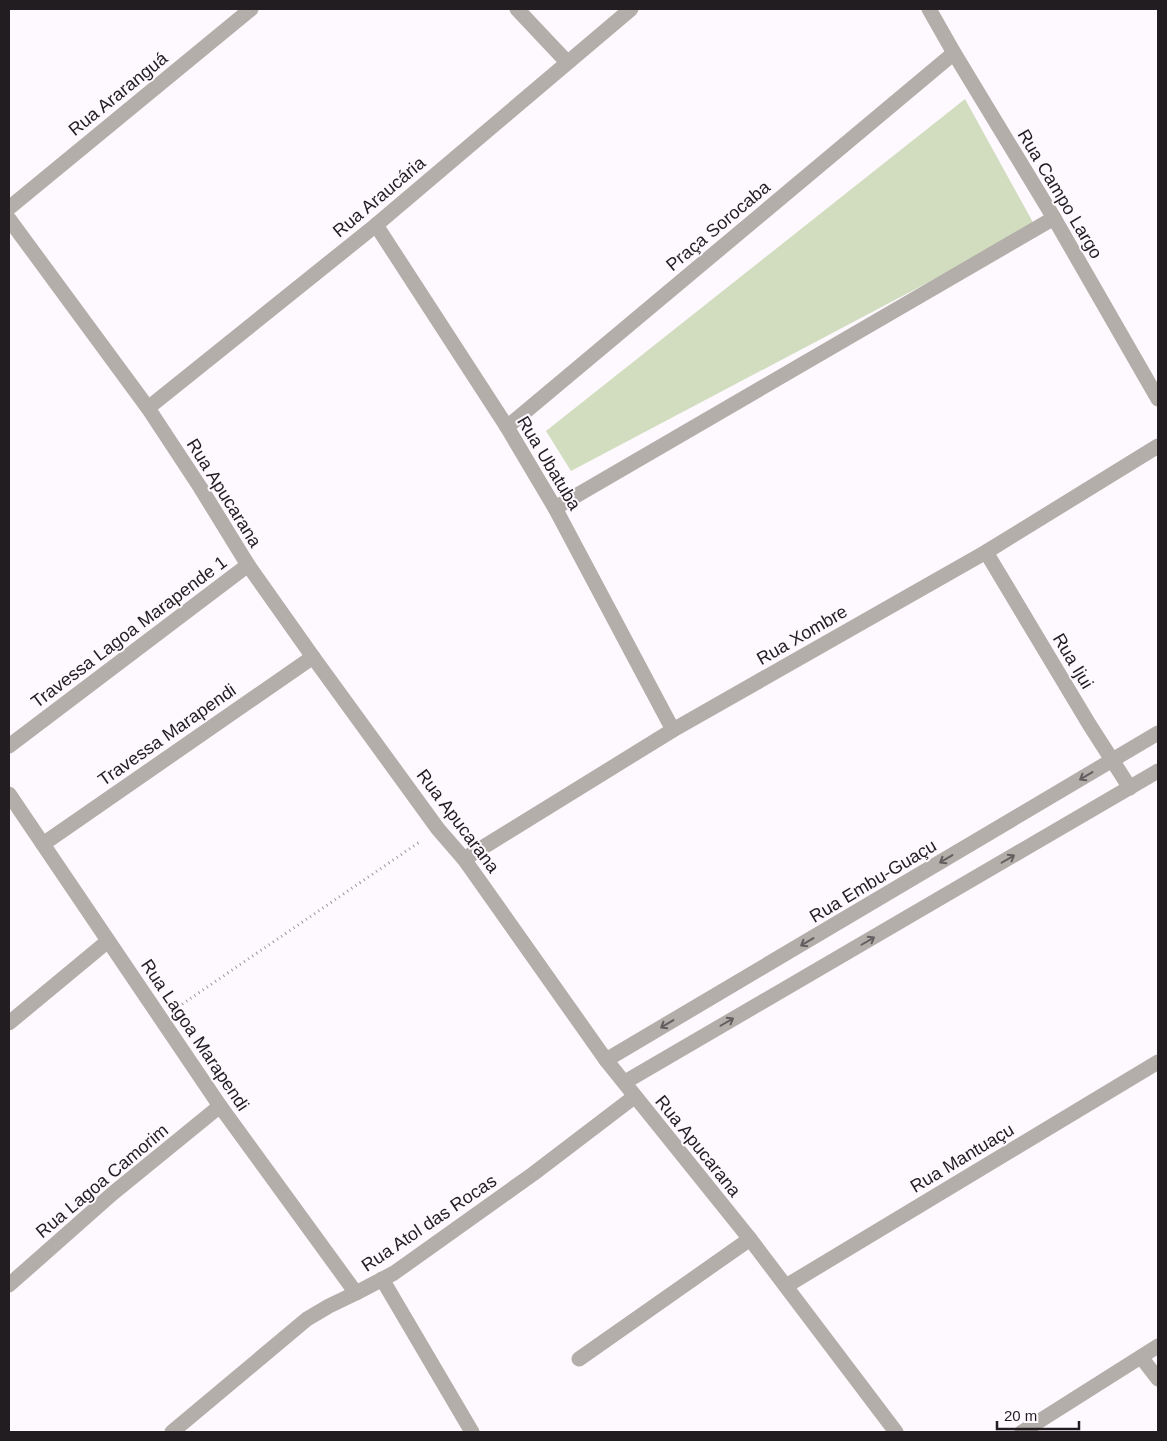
<svg xmlns="http://www.w3.org/2000/svg" width="1167" height="1441" font-family="Arial,sans-serif">
  <style>
    .green { fill: #d2ddc0 }
    .lines { fill: none; stroke-linecap: round; stroke-linejoin: round }
    .path { stroke: #9d999d; stroke-width: 3; stroke-dasharray: 1 4; stroke-linecap: butt }
    .lane { stroke: #b3aeaa; stroke-width: 15 }
    .street { stroke: #b3aeaa; stroke-width: 15 }
    .oneway { stroke: #635e5f }
    .labels { text-anchor: middle; dominant-baseline: central; stroke-width: 4; stroke-linejoin: round; paint-order: stroke }
    .street-label { font-size: 18px; fill: #211d21; stroke: #fef9fe }
  </style>
  <rect width="100%" height="100%" fill="#fef9fe"/>
  <polygon class="green" points="965,99 1035,226 571,471 546,431"/>
  <g class="lines">
    <polyline class="path" points="178,1007 421,841"/>
    <g class="lane">
      <polyline points="382,1279 472,1432"/>
      <polyline points="579,1359 750,1239"/>
    </g>
    <g class="street">
      <polyline points="517,9 567,62"/>
      <polyline points="929,9 954,53 1054,218 1158,399"/>
      <polyline points="9,208 251,9"/>
      <polyline points="9,219 148,408 200,487 248,565 313,657 438,829 464,859 606,1060 750,1239 896,1432"/>
      <polyline points="376,225 507,427 555,508 673,730"/>
      <polyline points="148,408 376,225 631,9"/>
      <polyline points="507,427 954,53"/>
      <polyline points="555,508 1054,218"/>
      <polyline points="986,552 1089,724 1130,788"/>
      <polyline points="9,746 248,565"/>
      <polyline points="9,794 220,1106 356,1293"/>
      <polyline points="43,844 313,657"/>
      <polyline points="464,859 673,730 986,552 1158,446"/>
      <polyline points="9,1023 108,941"/>
      <polyline points="606,1060 1158,733"/>
      <polyline points="625,1082 1158,771"/>
      <polyline points="9,1285 112,1194 220,1106"/>
      <polyline points="786,1286 1158,1062"/>
      <polyline points="1141,1357 1158,1379"/>
      <polyline points="172,1432 307,1319 329,1306 356,1293 394,1273 533,1174 634,1097"/>
      <polyline points="1022,1432 1158,1346"/>
    </g>
  </g>
  <defs><path id="oneway-shaft" d="M-6 0H5M1.5-3L5.5 0L1.5 3" fill="none" stroke-width="1.6" stroke-linecap="round" stroke-linejoin="round" transform="scale(1.25)"/></defs>
  <g class="oneway">
    <use href="#oneway-shaft" transform="translate(1086 776) rotate(149)"/>
    <use href="#oneway-shaft" transform="translate(946 859) rotate(149)"/>
    <use href="#oneway-shaft" transform="translate(1008 859) rotate(-30)"/>
    <use href="#oneway-shaft" transform="translate(868 941) rotate(-30)"/>
    <use href="#oneway-shaft" transform="translate(807 942) rotate(149)"/>
    <use href="#oneway-shaft" transform="translate(727 1022) rotate(-30)"/>
    <use href="#oneway-shaft" transform="translate(667 1024) rotate(149)"/>
  </g>
  <g class="labels">
    <g class="street-label">
      <text transform="translate(118 94) rotate(-39)">Rua Araranguá</text>
      <text transform="translate(1060 194) rotate(59)">Rua Campo Largo</text>
      <text transform="translate(379 197) rotate(-40)">Rua Araucária</text>
      <text transform="translate(718 226) rotate(-40)">Praça Sorocaba</text>
      <text transform="translate(549 463) rotate(59)">Rua Ubatuba</text>
      <text transform="translate(224 493) rotate(58)">Rua Apucarana</text>
      <text transform="translate(129 632) rotate(-37)">Travessa Lagoa Marapende 1</text>
      <text transform="translate(802 635) rotate(-30)">Rua Xombre</text>
      <text transform="translate(1073 661) rotate(59)">Rua Ijui</text>
      <text transform="translate(167 735) rotate(-35)">Travessa Marapendi</text>
      <text transform="translate(458 821) rotate(53)">Rua Apucarana</text>
      <text transform="translate(873 881) rotate(-31)">Rua Embu-Guaçu</text>
      <text transform="translate(195 1035) rotate(56)">Rua Lagoa Marapendi</text>
      <text transform="translate(698 1146) rotate(51)">Rua Apucarana</text>
      <text transform="translate(962 1158) rotate(-31)">Rua Mantuaçu</text>
      <text transform="translate(102 1181) rotate(-40)">Rua Lagoa Camorim</text>
      <text transform="translate(429 1223) rotate(-34)">Rua Atol das Rocas</text>
    </g>
  </g>
  <rect width="1167" height="1441" fill="none" stroke="#211d21" stroke-width="20"/>
  <path d="M997 1421v8h82v-8" fill="none" stroke="#211d21" stroke-width="2.5"/>
  <text x="1004" y="1421" font-size="15" fill="#211d21" stroke="#fef9fe" stroke-width="4" paint-order="stroke">20 m</text>
</svg>
